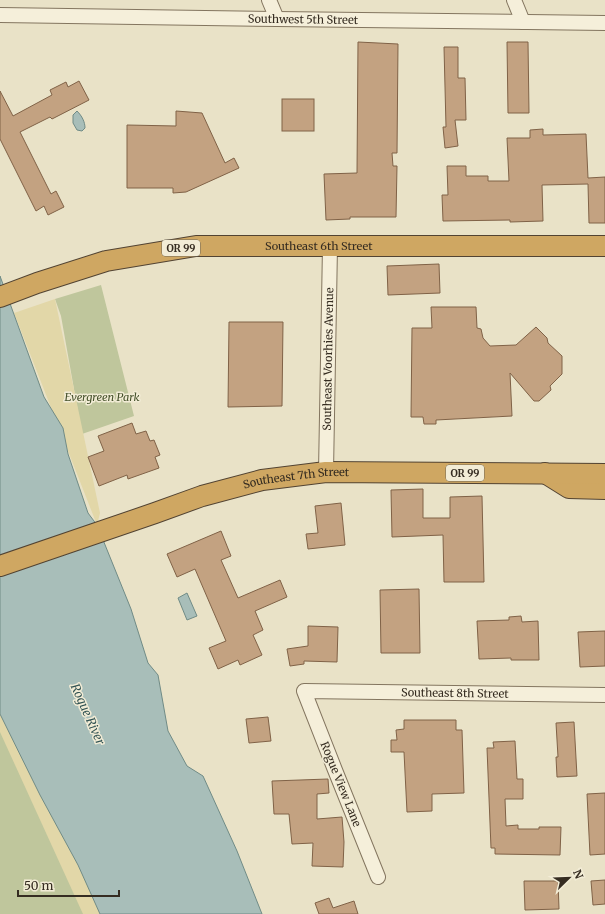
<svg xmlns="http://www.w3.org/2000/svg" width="605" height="914" font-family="Merriweather,serif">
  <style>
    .green { fill: #bfc69c }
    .sand { fill: #e2d7a8 }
    .water { fill: #a8beb9; stroke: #708b86 }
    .building { fill: #c3a281; stroke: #806247 }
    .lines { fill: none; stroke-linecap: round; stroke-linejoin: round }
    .minor-casing { stroke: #83755f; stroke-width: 16 }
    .highway-casing { stroke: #524332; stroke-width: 22 }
    .minor { stroke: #f5efda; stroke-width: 14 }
    .highway { stroke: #cfa762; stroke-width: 20 }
    .labels { text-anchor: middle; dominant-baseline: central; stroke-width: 3; stroke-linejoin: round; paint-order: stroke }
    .shield { fill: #f2ecd6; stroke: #6e6657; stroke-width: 1 }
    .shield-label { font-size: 10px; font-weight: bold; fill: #352c21 }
    .street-label { font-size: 11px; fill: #352c21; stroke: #f2ecd6 }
    .park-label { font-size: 11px; font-style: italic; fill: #434f29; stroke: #f2ecd6 }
    .water-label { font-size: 12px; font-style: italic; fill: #325353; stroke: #f2ecd6 }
  </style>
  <rect width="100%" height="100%" fill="#e9e2c7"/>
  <g class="green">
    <polygon points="101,285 134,416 82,434 61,316 55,299"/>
    <polygon points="0,715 87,914 0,914"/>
  </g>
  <g class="sand">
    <polygon points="55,299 100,513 97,525 14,313"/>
    <polygon points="0,686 103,914 83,914 0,732"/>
  </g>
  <g class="water">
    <path d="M77 111C82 116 85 122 85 128L82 131 77 130 73 123V115Z"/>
    <polygon points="0,276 44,397 63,428 68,454 88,513 97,525 131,609 148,663 158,675 168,731 187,766 203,776 237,851 262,914 100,914 78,865 40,795 0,714"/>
    <polygon points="187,593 197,616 187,620 178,598"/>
  </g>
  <g class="building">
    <polygon points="358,42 398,44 397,153 392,153 393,166 397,166 396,217 350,217 350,219 326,220 324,174 357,173"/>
    <polygon points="507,42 528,42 529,113 508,113"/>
    <polygon points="444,47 458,47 458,78 465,78 466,120 455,120 458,146 445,148 443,127 446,127"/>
    <polygon points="79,81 89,100 52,119 50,117 20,132 51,194 56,191 64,207 48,215 44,206 36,211 0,139 0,91 13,116 52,95 50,90 66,82 68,87"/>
    <rect x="282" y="99" width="32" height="32"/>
    <polygon points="176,111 202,113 225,163 234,158 239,168 186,192 173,193 173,188 127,188 127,125 176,126"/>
    <polygon points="543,129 543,135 586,134 588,178 605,177 605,223 589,223 588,184 542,185 543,221 510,222 510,220 443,221 442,195 448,195 447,166 466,166 466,176 488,176 488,181 509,181 507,138 530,138 530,130"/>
    <polygon points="439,264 440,293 388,295 387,266"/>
    <polygon points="431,307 476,307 477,328 481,329 483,338 490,346 516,345 536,327 547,338 548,343 562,356 562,374 550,386 551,390 539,401 534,401 510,373 512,416 436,420 436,424 424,424 423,417 411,417 412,328 432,328"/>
    <polygon points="229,322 283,322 282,406 228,407"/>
    <polygon points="132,423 136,434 146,431 150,441 154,440 160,455 155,457 159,468 128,479 127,475 99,486 88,457 104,451 98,436"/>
    <polygon points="423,489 423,518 450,518 450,497 482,496 484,582 444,582 443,535 392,537 391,490"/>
    <polygon points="341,503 345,545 308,549 306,534 318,533 315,506"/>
    <polygon points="221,531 231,556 221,560 238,598 280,580 287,597 255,611 263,630 253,635 262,655 240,665 238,660 218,669 209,648 226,641 195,569 177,577 167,554"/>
    <polygon points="419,589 420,653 381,653 380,590"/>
    <polygon points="521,616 522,622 538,621 539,660 511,660 511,658 479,659 477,621 509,620 509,617"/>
    <polygon points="308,626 338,627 337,662 304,661 304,664 290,666 287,649 308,646"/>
    <polygon points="605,631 605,666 580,667 578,632"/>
    <polygon points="268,717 271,741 249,743 246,719"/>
    <polygon points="404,720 456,720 456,730 462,730 464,793 432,794 432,811 407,812 404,752 391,752 391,740 397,740 396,730 404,729"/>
    <polygon points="574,722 577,776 557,777 556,757 558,757 556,723"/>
    <polygon points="515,741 517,779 523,779 523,799 505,799 506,826 518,825 518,829 539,829 539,827 561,827 560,855 495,854 495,848 491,848 487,748 494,748 493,742"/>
    <polygon points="328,779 329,793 317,794 317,819 342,817 344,842 343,867 312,866 313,843 292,844 289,814 274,814 272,781"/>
    <polygon points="605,793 605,854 590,855 587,794"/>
    <polygon points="605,880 605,904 593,905 591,881"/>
    <polygon points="524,881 558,881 559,909 525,910"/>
    <polygon points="329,898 333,908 354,901 358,914 319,914 315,903"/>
  </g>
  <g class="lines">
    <defs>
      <g id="minor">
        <polyline points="269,0 277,19"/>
        <polyline points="514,0 523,22"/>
        <path id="s1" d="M0 15 277 19 605 23"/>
        <path id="s2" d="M326 472 330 246"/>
        <path id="s3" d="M378 877 335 770 304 691 605 695"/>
      </g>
      <g id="highway">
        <path id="s4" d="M0 297 37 283 106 261 196 246H605"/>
        <polyline points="545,473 569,488 605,489"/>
        <path id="s5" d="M0 566 155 513 202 496 262 480 326 472 605 474"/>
      </g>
    </defs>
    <use href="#minor" class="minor-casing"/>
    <use href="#highway" class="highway-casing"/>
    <use href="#minor" class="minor"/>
    <use href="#highway" class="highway"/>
  </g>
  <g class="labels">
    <g class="shield">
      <rect x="162" y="240" width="38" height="16" rx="3"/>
      <rect x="446" y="465" width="38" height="16" rx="3"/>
    </g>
    <g class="shield-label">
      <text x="181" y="248">OR 99</text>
      <text x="465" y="473">OR 99</text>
    </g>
    <g class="street-label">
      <text stroke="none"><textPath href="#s1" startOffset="303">Southwest 5th Street</textPath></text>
      <text stroke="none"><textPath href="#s4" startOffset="326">Southeast 6th Street</textPath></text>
      <text stroke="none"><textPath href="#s2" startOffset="113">Southeast Voorhies Avenue</textPath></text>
      <text stroke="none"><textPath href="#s5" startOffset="310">Southeast 7th Street</textPath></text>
      <text stroke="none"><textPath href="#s3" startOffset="351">Southeast 8th Street</textPath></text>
      <text transform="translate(341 784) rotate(68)">Rogue View Lane</text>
    </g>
    <g class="park-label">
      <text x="102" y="397">Evergreen Park</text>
    </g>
    <g class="water-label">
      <text transform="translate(88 714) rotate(66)">Rogue River</text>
    </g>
  </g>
  <g transform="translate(569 878) rotate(67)" stroke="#f2ecd6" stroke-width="3" paint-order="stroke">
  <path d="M0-3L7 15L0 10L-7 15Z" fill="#352c21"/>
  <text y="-6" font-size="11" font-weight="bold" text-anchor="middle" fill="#352c21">N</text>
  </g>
  <path d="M18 890v6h101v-6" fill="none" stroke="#352c21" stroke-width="2"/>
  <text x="24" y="890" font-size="12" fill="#352c21" stroke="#f2ecd6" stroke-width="3" paint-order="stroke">50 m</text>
</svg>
